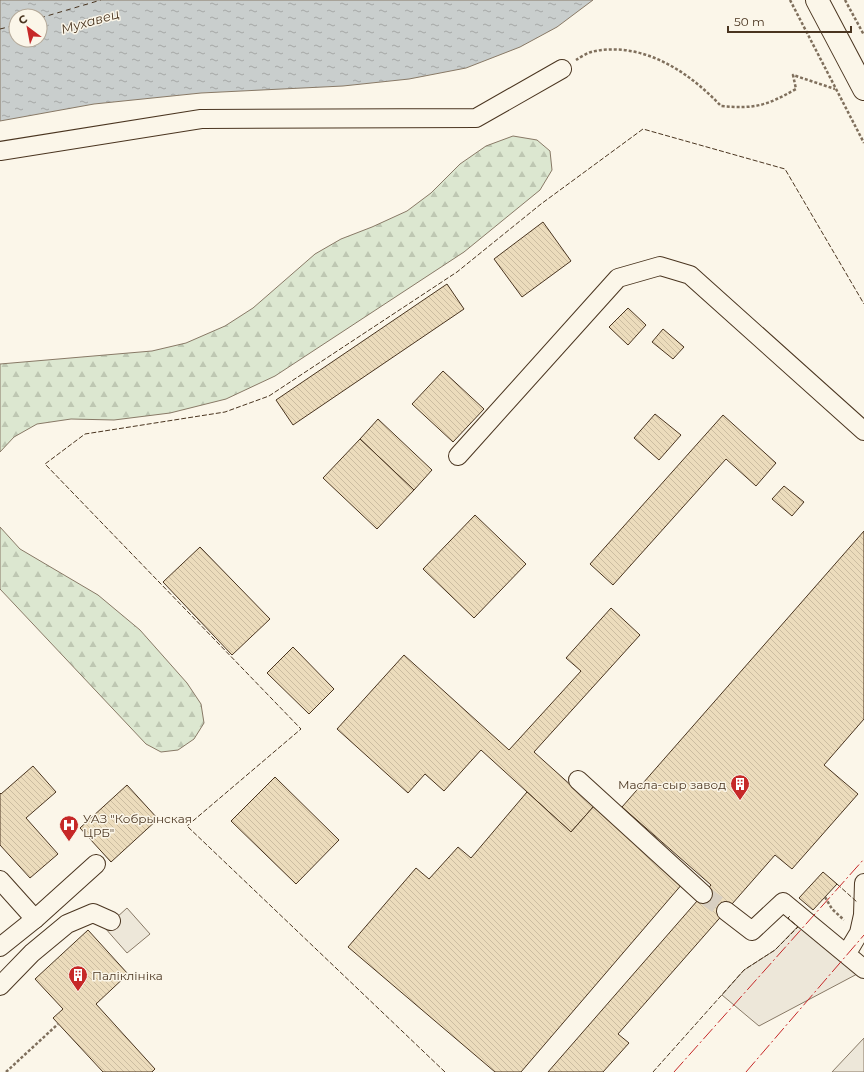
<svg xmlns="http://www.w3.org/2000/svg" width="864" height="1072" font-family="Montserrat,sans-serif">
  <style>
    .forest { fill: url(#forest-firs); stroke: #887966 }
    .parking { fill: #ede7d9; stroke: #887966 }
    .water { fill: url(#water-ripples); stroke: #887966; fill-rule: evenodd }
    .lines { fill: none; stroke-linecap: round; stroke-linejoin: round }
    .ferry { stroke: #4a3520; stroke-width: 1; stroke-dasharray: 5 4; stroke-linecap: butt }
    .building { fill: url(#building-back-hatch); stroke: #4a3520 }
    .minor-tunnel { stroke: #d8cfc1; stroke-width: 18; stroke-dasharray: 18 9; stroke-linecap: butt }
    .minor-casing { stroke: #4a3520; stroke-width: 20 }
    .major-casing { stroke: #4a3520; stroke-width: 24 }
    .path { stroke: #7f6f5c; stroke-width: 2.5; stroke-dasharray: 3 2; stroke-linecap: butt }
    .minor { stroke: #fbf6e9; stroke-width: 18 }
    .major { stroke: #fbf6e9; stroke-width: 22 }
    .fence { stroke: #4a3520; stroke-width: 1; stroke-dasharray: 5 2; stroke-linecap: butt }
    .power { stroke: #c62828; stroke-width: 1; stroke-dasharray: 14 3 2 3; stroke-linecap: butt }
    .labels { text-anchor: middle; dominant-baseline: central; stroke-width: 3; stroke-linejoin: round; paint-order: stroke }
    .poi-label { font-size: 12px; fill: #4a3520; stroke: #fbf6e9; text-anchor: start }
    .water-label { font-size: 13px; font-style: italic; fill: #4a3520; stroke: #fbf6e9 }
  </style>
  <defs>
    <pattern id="forest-firs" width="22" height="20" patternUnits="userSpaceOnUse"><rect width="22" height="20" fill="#dce7d0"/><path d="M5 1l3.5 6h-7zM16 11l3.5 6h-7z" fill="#bec7b2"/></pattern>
    <pattern id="water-ripples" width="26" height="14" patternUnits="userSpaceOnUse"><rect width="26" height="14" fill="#c9cecd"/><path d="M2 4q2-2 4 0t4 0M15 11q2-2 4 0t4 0" fill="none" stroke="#a5a8a6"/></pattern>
    <pattern id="building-back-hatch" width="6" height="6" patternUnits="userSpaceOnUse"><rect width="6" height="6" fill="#ecdcbc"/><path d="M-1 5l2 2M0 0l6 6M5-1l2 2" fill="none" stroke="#ccbda1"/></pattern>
  </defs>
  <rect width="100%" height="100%" fill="#fbf6e9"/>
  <g class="forest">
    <polygon points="513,136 537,140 550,151 552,170 540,190 464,252 275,376 226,399 170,413 114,420 71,419 37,424 14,437 0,452 0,364 152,351 186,343 225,326 253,308 315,254 341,239 372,227 407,211 431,193 460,164 486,146"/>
    <polygon points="0,527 20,549 98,595 140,630 187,683 201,704 204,723 194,739 178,750 161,752 146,744 0,589"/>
  </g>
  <g class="parking">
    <polygon points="127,908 150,934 127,953 105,928"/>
    <polygon points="802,922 859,973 759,1026 722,995 744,970 775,950"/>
    <polygon points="864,1038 864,1072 832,1072"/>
  </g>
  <path class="water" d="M0 0H593L557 27 520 47 466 68 409 79 343 86 201 93 94 104 0 121ZM16 16H40V40H16Z"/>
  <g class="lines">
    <g class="ferry">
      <polyline points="40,18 101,0"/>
      <polyline points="0,29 16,25"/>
    </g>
  </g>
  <g class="building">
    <polygon points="543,222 571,261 522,297 494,259"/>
    <polygon points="447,284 464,309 293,425 276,400"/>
    <polygon points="628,308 646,325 628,345 609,327"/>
    <polygon points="663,329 684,347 673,359 652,342"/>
    <polygon points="443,371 484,409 453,442 412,404"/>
    <polygon points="655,414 681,435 659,460 634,438"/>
    <polygon points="723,415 776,463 756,486 726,459 613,585 590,564"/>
    <polygon points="378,419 432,470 414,490 360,439"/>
    <polygon points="360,439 414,490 377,529 323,478"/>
    <polygon points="784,486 804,502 792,516 772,499"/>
    <polygon points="475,515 526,564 474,618 423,569"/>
    <polygon points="864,531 864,719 824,765 858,794 792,869 775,855 618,1034 629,1043 603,1072 548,1072 711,885 622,807"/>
    <polygon points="200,547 270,619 232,655 163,582"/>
    <polygon points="611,608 640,635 534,752 594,806 571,832 481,750 444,791 425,774 408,793 337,729 404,655 509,750 581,671 566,658"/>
    <polygon points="293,647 334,689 309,714 267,673"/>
    <polygon points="33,766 56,792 26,818 58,854 30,878 0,845 0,793 1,794"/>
    <polygon points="275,777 339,840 296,884 231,821"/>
    <polygon points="127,785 158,819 111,862 80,828"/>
    <polygon points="527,792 571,832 594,806 683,883 521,1072 495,1072 348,947 416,868 429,879 458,847 471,858"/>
    <polygon points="823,872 837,884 813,910 799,898"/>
    <polygon points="88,930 128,974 96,1004 155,1069 152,1072 103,1072 53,1018 63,1009 35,979"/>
  </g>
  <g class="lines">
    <polyline class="minor-tunnel" points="703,894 726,911"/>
    <defs>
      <g id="minor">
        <polyline points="0,151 201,119 476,118 562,69"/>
        <polyline points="458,456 618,278 660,266 690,275 864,431"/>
        <polyline points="578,780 703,894"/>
        <polyline points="0,880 35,919 0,947"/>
        <polyline points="726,911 752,931 783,902 864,969"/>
        <polyline points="35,919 96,864"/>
        <polyline points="847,953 859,933 863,915 864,883"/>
        <polyline points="0,986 32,953 67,924 93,913 111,921"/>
      </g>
      <polyline id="major" points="817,0 864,89"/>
    </defs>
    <use href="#minor" class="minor-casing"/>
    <use href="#major" class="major-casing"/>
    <g class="path">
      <polyline points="790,0 864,143"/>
      <polyline points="845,0 864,35"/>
      <path d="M576 60C581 57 588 52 595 51 644 42 689 72 721 106 755 109 766 106 796 89L793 75 835 89"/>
      <polyline points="825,897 832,909 844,920"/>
      <polyline points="6,1072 58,1024"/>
    </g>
    <use href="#minor" class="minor"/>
    <use href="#major" class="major"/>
    <g class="fence">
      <polyline points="837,884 857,902"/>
      <polyline points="445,1072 187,826 301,729 45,464 85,434 225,412 269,396 457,272 541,204 643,129 785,169 864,304"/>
      <polyline points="653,1072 744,970 775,950 798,927 788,918 790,916"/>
    </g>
    <g class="power">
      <polyline points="674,1072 864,859"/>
      <polyline points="746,1072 864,935"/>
    </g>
  </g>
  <defs>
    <symbol id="building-pin" viewBox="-11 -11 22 30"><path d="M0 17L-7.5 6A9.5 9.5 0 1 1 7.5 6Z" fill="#c62828" stroke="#fbf6e9"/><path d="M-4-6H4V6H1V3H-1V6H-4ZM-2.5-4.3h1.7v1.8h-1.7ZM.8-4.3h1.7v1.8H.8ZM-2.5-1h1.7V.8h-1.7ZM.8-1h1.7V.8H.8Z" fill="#fff"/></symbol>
    <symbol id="hospital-pin" viewBox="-11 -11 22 30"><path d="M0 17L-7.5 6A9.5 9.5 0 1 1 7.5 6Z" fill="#c62828" stroke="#fbf6e9"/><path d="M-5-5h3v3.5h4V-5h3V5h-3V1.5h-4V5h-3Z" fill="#fff"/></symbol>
  </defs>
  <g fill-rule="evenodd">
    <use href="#building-pin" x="729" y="773" width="22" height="30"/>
    <use href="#hospital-pin" x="58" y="814" width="22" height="30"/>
    <use href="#building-pin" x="67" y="964" width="22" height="30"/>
  </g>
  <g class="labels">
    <g class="poi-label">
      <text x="726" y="784" text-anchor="end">Масла-сыр завод</text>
      <text x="83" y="818">УАЗ "Кобрынская<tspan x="83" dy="14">ЦРБ"</tspan></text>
      <text x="92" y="975">Паліклініка</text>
    </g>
    <g class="water-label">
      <text transform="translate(90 21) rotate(-16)">Мухавец</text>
    </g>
  </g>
  <g transform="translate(28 28) rotate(328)"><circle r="19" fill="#fbf6e9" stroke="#b4a999"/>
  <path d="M0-3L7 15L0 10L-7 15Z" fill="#c62828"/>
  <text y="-6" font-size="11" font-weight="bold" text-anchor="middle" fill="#4a3520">С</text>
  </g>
  <path d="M728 26v6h123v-6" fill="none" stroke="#4a3520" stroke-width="2"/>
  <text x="734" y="26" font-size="12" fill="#4a3520" stroke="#fbf6e9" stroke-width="3" paint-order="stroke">50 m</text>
</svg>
